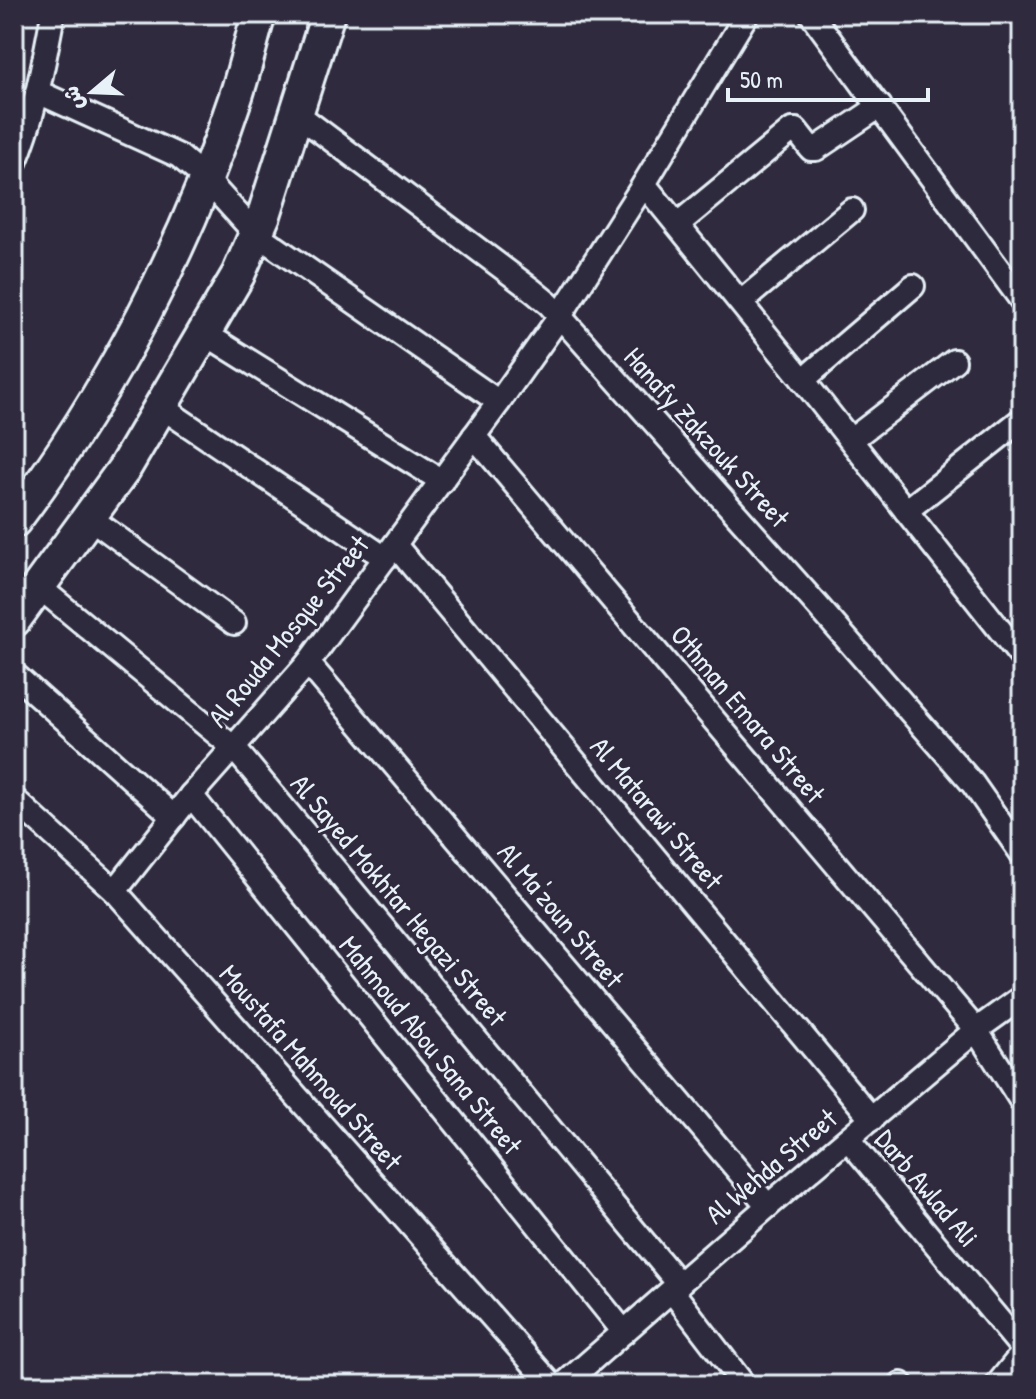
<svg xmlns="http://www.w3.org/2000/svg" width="1036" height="1399" font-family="'Patrick Hand','Playpen Sans Arabic',sans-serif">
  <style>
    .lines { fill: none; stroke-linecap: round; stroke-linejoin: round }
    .street-casing { stroke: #e8f1f8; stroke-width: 28 }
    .secondary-casing { stroke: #e8f1f8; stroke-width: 38 }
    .street { stroke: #2f2a3d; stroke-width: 22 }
    .secondary { stroke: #2f2a3d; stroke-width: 32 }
    .labels { text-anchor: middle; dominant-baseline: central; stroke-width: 6; stroke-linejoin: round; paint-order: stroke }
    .street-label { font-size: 28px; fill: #e8f1f8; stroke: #2f2a3d }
  </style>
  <rect width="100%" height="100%" fill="#2f2a3d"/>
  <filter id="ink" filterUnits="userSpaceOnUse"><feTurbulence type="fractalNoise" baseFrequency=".0125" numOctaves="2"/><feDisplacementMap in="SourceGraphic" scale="16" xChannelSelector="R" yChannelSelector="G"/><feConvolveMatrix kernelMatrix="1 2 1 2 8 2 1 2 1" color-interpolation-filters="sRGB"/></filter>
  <g filter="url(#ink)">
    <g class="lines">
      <defs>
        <g id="street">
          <polyline points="811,14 1022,301"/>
          <polyline points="38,92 179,156 205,178 255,233 499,402"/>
          <polyline points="296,113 532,290 549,304 817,605 973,784 1022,854"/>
          <path d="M14 165C35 115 43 66 53 14"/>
          <polyline points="644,184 803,380 1022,658"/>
          <polyline points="678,224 792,130 796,130 811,149 816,149 880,106"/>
          <polyline points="741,302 852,210"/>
          <polyline points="204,333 442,481"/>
          <polyline points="803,380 913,286"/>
          <polyline points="160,406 385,558"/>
          <polyline points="474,436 976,1030 1022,1102"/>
          <polyline points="851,440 954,361"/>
          <polyline points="906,511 1022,419"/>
          <polyline points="89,517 234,623"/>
          <polyline points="395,545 872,1119"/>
          <polyline points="39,587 234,748 679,1284"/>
          <polyline points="308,663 768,1206"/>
          <polyline points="14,674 174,817"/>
          <polyline points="191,795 624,1332"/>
          <polyline points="14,799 115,891 552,1385"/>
          <polyline points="115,891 191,795 308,663 499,402 560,316 644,184 747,14"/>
          <polyline points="848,1139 1022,1348"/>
          <polyline points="672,1291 744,1385"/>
          <polyline points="901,1384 902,1385"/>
          <polyline points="563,1385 768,1206 976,1030 1022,997"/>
          <polyline points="997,1385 1022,1354"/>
        </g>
        <g id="secondary">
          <path d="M14 521C109 395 187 246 236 96 245 69 251 41 259 14"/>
          <polyline points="14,620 124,469 238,275 264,215 328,14"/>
        </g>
      </defs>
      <use href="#street" class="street-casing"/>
      <use href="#secondary" class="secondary-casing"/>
      <use href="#street" class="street"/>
      <use href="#secondary" class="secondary"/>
    </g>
  </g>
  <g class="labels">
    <g class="street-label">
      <text transform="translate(707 437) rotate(48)">Hanafy Zakzouk Street</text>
      <text transform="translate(288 631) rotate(-51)">Al Rouda Mosque Street</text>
      <text transform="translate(748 714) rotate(50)">Othman Emara Street</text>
      <text transform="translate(657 813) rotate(50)">Al Matarawi Street</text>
      <text transform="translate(399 900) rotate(50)">Al Sayed Mokhtar Hegazi Street</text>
      <text transform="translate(561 915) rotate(50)">Al Ma'zoun Street</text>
      <text transform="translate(431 1045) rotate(51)">Mahmoud Abou Sana Street</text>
      <text transform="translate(311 1067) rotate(49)">Moustafa Mahmoud Street</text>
      <text transform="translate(771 1166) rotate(-40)">Al Wehda Street</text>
      <text transform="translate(927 1188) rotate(50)">Darb Awlad Ali</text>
    </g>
  </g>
  <rect width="1036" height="1399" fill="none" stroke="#2f2a3d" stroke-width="48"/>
  <rect x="24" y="24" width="988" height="1351" fill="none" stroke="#e8f1f8" stroke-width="3" filter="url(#ink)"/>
  <g transform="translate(92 92) rotate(251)" stroke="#2f2a3d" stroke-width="6" paint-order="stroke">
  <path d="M0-6L14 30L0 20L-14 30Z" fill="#e8f1f8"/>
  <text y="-12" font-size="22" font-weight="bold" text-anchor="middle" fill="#e8f1f8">ش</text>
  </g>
  <path d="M728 88v12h200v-12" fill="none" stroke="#e8f1f8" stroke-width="4"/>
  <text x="740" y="88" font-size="24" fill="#e8f1f8" stroke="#2f2a3d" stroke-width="6" paint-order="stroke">50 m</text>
</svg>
